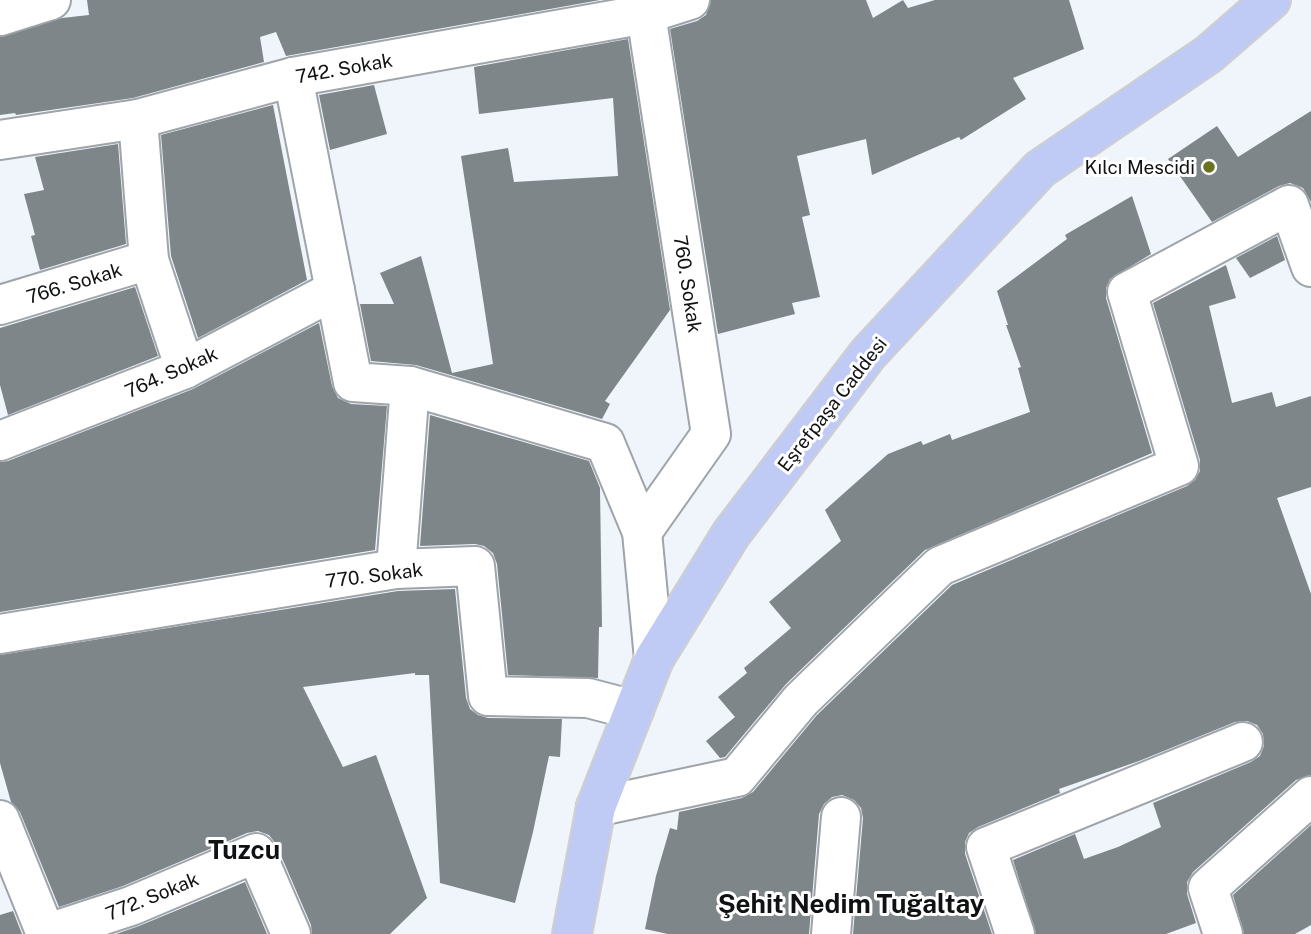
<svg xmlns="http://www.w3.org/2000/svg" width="1311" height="934" font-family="'Public Sans',sans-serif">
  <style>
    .building { fill: #7e8689 }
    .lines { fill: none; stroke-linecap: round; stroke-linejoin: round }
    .street-casing { stroke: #9ea4a9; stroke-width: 42 }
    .primary-casing { stroke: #cfcfd0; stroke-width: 42 }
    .street { stroke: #fff; stroke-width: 38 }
    .primary { stroke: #bfcbf4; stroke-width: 38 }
    .poi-dot { fill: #68731e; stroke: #fff; stroke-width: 2.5 }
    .labels { text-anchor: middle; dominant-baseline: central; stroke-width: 6; stroke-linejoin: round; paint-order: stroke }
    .street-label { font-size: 19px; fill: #0f1113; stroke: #fff }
    .poi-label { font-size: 19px; fill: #0f1113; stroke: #fff; text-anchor: end }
    .district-label { font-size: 26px; font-weight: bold; fill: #0f1113; stroke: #fff }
  </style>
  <rect width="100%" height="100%" fill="#eff5fb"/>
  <g class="building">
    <polygon points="87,0 600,0 286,56 276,32 260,37 264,62 133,98 16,115 15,113 0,115 0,37 62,18 89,15"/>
    <polygon points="711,0 866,0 873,18 903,0 908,8 935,0 1069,0 1084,49 1013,78 1026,99 961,140 959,137 872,175 866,139 797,156 810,215 802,217 820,297 792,303 795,314 718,334 670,29 697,21 706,15"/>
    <polygon points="628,39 670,310 605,401 610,404 602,419 416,365 371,361 360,304 394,304 380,273 421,256 452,373 493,364 461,156 508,148 514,182 618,176 613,98 479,114 474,67"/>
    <polygon points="374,85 387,134 330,150 319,95"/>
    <polygon points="273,105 307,280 198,338 171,256 161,135"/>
    <polygon points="1311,111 1311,202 1303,188 1290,183 1279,186 1212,222 1168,159 1217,126 1238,157"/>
    <polygon points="118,144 126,244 40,270 31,236 35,235 24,194 44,190 35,157"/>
    <polygon points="1132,196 1151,254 1110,279 1106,288 1106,298 1152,453 925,550 786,684 725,757 720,758 706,741 735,717 718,697 747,673 744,668 791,628 769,602 841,541 825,510 888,454 921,441 923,445 950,434 952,440 1030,412 1018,368 1021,367 1006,325 1008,325 997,291 1067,239 1065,235"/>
    <polygon points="1277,236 1285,260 1250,278 1236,258"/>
    <polygon points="1226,265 1236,298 1209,306 1232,403 1272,392 1276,407 1311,396 1311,487 1277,498 1311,594 1311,775 1296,780 1193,872 1187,882 1187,894 1196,923 1166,934 1036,934 1013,860 1075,834 1084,859 1118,847 1161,827 1153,803 1251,762 1260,756 1264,746 1263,734 1257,725 1247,721 1235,722 1139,761 1059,789 1060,793 978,827 969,833 965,842 965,854 992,934 853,934 863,818 861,808 854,800 842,795 832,797 824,804 819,814 809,934 668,934 645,929 656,876 670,828 677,830 679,812 742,798 753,792 817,715 952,585 1187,486 1195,480 1200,471 1200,460 1153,303"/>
    <polygon points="135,287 158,356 8,415 0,385 0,328"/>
    <polygon points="319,323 332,386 338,398 351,404 387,406 375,550 0,612 0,462 8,461 193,389"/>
    <polygon points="430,415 589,461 600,488 602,627 599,627 598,678 508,675 497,564 493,553 484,546 475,544 420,546"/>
    <polygon points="455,589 466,698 470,709 478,715 488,718 562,719 560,757 549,756 533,832 515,903 440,883 429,675 415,675 415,673 303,687 343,767 376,755 427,898 390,934 312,934 311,925 276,844 269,835 258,831 247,833 123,886 59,907 20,812 11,802 0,763 0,655 398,591"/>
    <polygon points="1311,825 1311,925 1295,934 1244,934 1233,895"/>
    <polygon points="245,882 267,934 116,934 139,926"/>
    <polygon points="13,911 22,934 0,934 0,915"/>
  </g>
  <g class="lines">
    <defs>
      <g id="street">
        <polyline points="0,16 51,0"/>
        <polyline points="293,77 353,382 410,386 605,443 642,532 654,659"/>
        <polyline points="138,119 149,260 185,369"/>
        <polyline points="0,140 138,119 293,77 646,14 690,0"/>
        <polyline points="0,305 149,260"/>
        <polyline points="0,441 185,369 335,290"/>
        <polyline points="642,532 711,434 646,14"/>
        <polyline points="396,569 410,386"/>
        <polyline points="0,634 396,569 475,566 488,696 588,698 634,710"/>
        <polyline points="596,807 737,777 801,700 940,566 1179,466 1127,292 1289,205 1311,267"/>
        <polyline points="0,820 46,934"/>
        <polyline points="45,934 131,906 256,853 291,934"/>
        <polyline points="831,934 841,817"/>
        <polyline points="1015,934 986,847 1243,742"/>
        <polyline points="1223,934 1208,888 1311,796"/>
      </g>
      <polyline id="primary" points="572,934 596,807 654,659 731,534 868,354 1040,169 1209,54 1271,0"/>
    </defs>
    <use href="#street" class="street-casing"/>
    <use href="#primary" class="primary-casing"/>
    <use href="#street" class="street"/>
    <use href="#primary" class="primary"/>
  </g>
  <circle class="poi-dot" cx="1209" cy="167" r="7"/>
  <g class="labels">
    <g class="street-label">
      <text transform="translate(344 68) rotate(-10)">742. Sokak</text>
      <text transform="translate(74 283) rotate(-17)">766. Sokak</text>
      <text transform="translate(688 284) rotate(81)">760. Sokak</text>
      <text transform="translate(171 372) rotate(-24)">764. Sokak</text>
      <text transform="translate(832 404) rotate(-52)">Eşrefpaşa Caddesi</text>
      <text transform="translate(374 575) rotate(-7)">770. Sokak</text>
      <text transform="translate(152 896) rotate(-22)">772. Sokak</text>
    </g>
    <g class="poi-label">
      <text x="1195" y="167">Kılcı Mescidi</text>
    </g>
    <g class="district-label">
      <text x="244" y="849">Tuzcu</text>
      <text x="851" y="903">Şehit Nedim Tuğaltay</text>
    </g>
  </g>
</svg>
